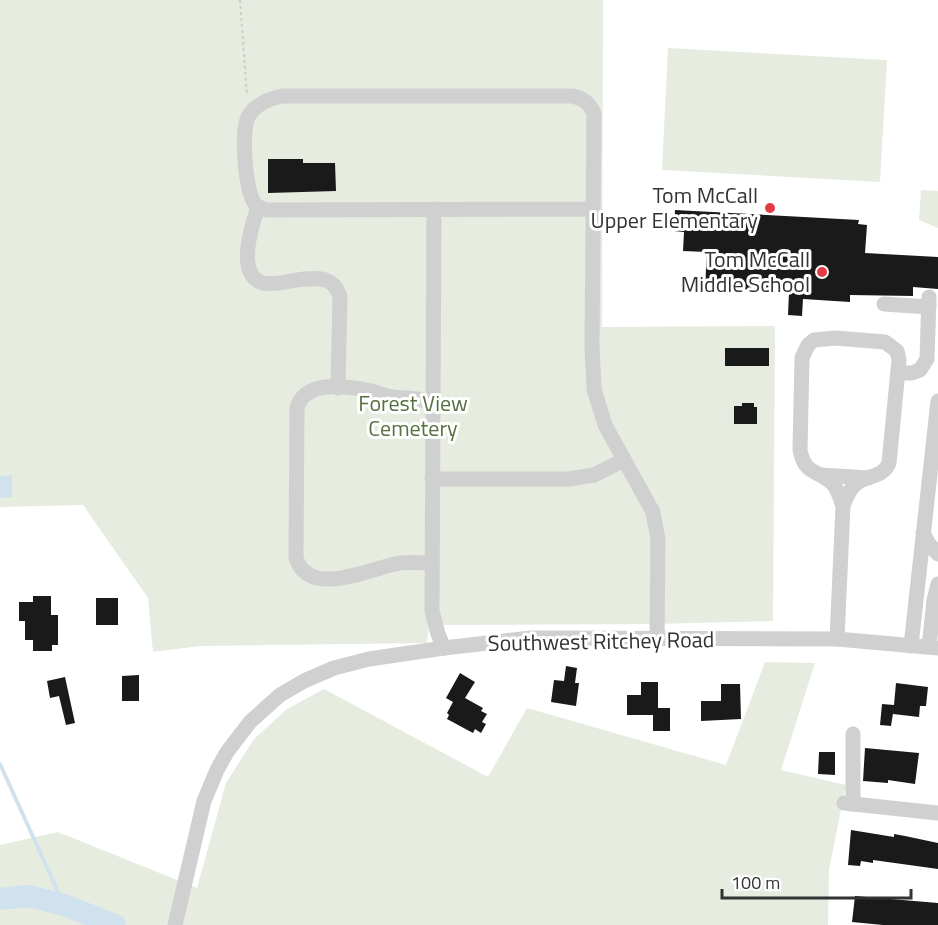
<svg xmlns="http://www.w3.org/2000/svg" width="938" height="925" font-family="'Titillium Web',sans-serif">
  <style>
    .green { fill: #e6ecdf; fill-rule: evenodd }
    .water { fill: #cfe2ee }
    .lines { fill: none; stroke-linecap: round; stroke-linejoin: round }
    .stream { stroke: #cfe2ee; stroke-width: 4 }
    .river { stroke: #cfe2ee; stroke-width: 22 }
    .building { fill: #1a1a1a }
    .path { stroke: #cdcdcd; stroke-width: 2; stroke-dasharray: 3 3; stroke-linecap: butt }
    .minor { stroke: #d0d0d0; stroke-width: 15 }
    .poi-dot { fill: #e63946; stroke: #fff; stroke-width: 2 }
    .labels { text-anchor: middle; dominant-baseline: central; stroke-width: 6; stroke-linejoin: round; paint-order: stroke }
    .poi-label { font-size: 22px; fill: #333; stroke: #fff; text-anchor: end }
    .park-label { font-size: 22px; fill: #56703f; stroke: #fff }
    .street-label { font-size: 22px; fill: #333; stroke: #fff }
  </style>
  <rect width="100%" height="100%" fill="#fff"/>
  <g class="green">
    <path d="M0 0H603L602 327 775 326 773 621 654 624 429 625 427 643 200 646 153 652 148 598 83 505 0 507ZM203 372 201 560V559Z"/>
    <polygon points="668,48 887,60 880,182 662,170"/>
    <polygon points="921,190 938,191 938,228 919,220"/>
    <polygon points="765,662 815,663 781,770 846,785 829,870 828,925 0,925 0,845 58,832 197,888 226,783 254,739 287,709 324,689 488,777 527,708 726,765"/>
  </g>
  <polygon class="water" points="12,475 12,497 0,498 0,476"/>
  <g class="lines">
    <polyline class="stream" points="0,764 64,905"/>
    <polyline class="river" points="0,899 28,896 64,905 115,925"/>
  </g>
  <g class="building">
    <polygon points="268,159 303,159 303,163 335,163 336,191 268,193"/>
    <polygon points="675,210 859,220 858,224 867,225 865,253 938,257 938,289 913,287 913,296 850,295 850,302 803,299 802,316 788,315 789,292 705,287 707,252 683,251 684,232 674,231"/>
    <rect x="725" y="348" width="44" height="18"/>
    <polygon points="742,403 754,403 754,407 757,407 757,424 734,424 734,406 742,406"/>
    <polygon points="33,596 51,596 51,615 58,615 58,645 52,645 52,651 33,651 33,640 25,640 25,621 19,621 19,602 33,602"/>
    <rect x="96" y="598" width="22" height="27"/>
    <polygon points="566,666 577,668 575,683 579,683 576,706 551,702 554,680 564,681"/>
    <polygon points="460,673 475,682 465,698 483,708 481,711 487,714 482,722 486,724 481,733 475,729 473,733 447,719 449,715 447,713 453,702 446,698"/>
    <polygon points="139,675 139,701 122,701 122,676"/>
    <polygon points="65,677 75,723 66,725 59,696 50,698 47,681"/>
    <polygon points="641,682 658,682 658,708 670,708 670,731 653,731 653,715 627,715 627,695 641,695"/>
    <polygon points="896,683 928,687 926,706 920,706 919,717 893,714 894,707 891,726 880,725 882,704 894,705"/>
    <polygon points="721,684 740,684 741,719 701,721 701,701 721,701"/>
    <polygon points="865,748 919,753 915,784 888,780 888,783 863,781"/>
    <polygon points="819,752 835,752 835,775 818,774"/>
    <polygon points="851,830 894,837 894,834 905,836 938,843 938,869 873,860 873,863 861,861 860,866 848,865"/>
    <polygon points="855,896 938,903 938,925 883,925 852,922"/>
  </g>
  <g class="lines">
    <polyline class="path" points="240,0 247,96"/>
    <g class="minor">
      <path d="M258 207C252 225 235 275 263 283 273 285 286 282 296 280 306 279 319 277 328 281 335 284 337 290 340 296L338 388"/>
      <polyline points="434,209 432,611 438,634 444,648"/>
      <path d="M593 209 267 210C262 209 259 208 255 204 245 191 241 132 248 117 255 104 268 99 282 96H572C583 98 590 103 594 114L592 346 594 389 605 425 653 512 658 539 657 638"/>
      <polyline points="884,304 929,307"/>
      <polyline points="899,373 912,373 920,370 927,359 929,297"/>
      <polyline points="821,475 869,478"/>
      <polyline points="432,479 569,479 594,475 624,460"/>
      <polyline points="923,533 929,544 938,554"/>
      <path d="M432 563C420 563 406 561 395 564 367 570 309 598 296 558L297 408C305 380 343 386 366 390 375 391 384 396 393 397 408 399 421 396 433 406"/>
      <path d="M837 639 843 506C846 499 849 489 856 484 867 474 882 479 889 463L899 360 897 351 885 342 835 338 814 340 808 345 802 358 800 450C805 476 818 469 833 484 838 490 840 498 843 506"/>
      <polyline points="911,646 938,401"/>
      <polyline points="929,647 934,600 938,584"/>
      <polyline points="844,803 938,813"/>
      <polyline points="853,804 853,734"/>
      <polyline points="175,925 204,801 217,770 227,752 250,722 280,695 304,681 334,668 369,659 444,648 531,638 837,639 938,648"/>
    </g>
  </g>
  <g class="poi-dot">
    <circle cx="770" cy="208" r="6"/>
    <circle cx="822" cy="272" r="6"/>
  </g>
  <g class="labels">
    <g class="poi-label">
      <text x="758" y="195">Tom McCall<tspan x="758" dy="25">Upper Elementary</tspan></text>
      <text x="810" y="259">Tom McCall<tspan x="810" dy="25">Middle School</tspan></text>
    </g>
    <g class="park-label">
      <text x="413" y="403">Forest View<tspan x="413" dy="25">Cemetery</tspan></text>
    </g>
    <g class="street-label">
      <text transform="translate(601 641) rotate(-1)">Southwest Ritchey Road</text>
    </g>
  </g>
  <path d="M722 889v9h189v-9" fill="none" stroke="#333333" stroke-width="3"/>
  <text x="731" y="889" font-size="18" fill="#333333" stroke="#ffffff" stroke-width="4.5" paint-order="stroke">100 m</text>
</svg>
